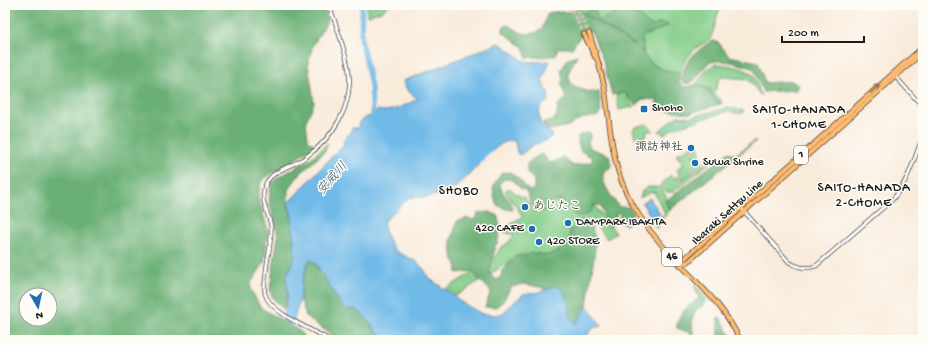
<svg xmlns="http://www.w3.org/2000/svg" width="928" height="345" font-family="'Gochi Hand','Klee One',sans-serif">
  <style>
    .green { fill: #84cd8a; stroke: #507453 }
    .forest { fill: #6bb076; stroke: #446649; fill-rule: evenodd }
    .water { fill: #6fbae8; stroke: #466b82 }
    .lines { fill: none; stroke-linecap: round; stroke-linejoin: round }
    .stream { stroke: #6fbae8; stroke-width: 1 }
    .river { stroke: #6fbae8; stroke-width: 5 }
    .major-tunnel { stroke: #cdc2b4; stroke-width: 4; stroke-dasharray: 4 2; stroke-linecap: butt }
    .minor-casing { stroke: #3d3b38; stroke-width: 4.5 }
    .major-casing { stroke: #3d3b38; stroke-width: 5.5 }
    .minor { stroke: #fff; stroke-width: 3 }
    .major { stroke: #ffbb71; stroke-width: 4 }
    .oneway { stroke: #8e6c46 }
    .poi-dot { fill: #1f6fb2; stroke: #fdfcf7; stroke-width: 1.5 }
    .labels { text-anchor: middle; dominant-baseline: central; stroke-width: 3; stroke-linejoin: round; paint-order: stroke }
    .shield { fill: #fdfcf7; stroke: #605f5e; stroke-width: 1 }
    .shield-label { font-size: 11px; font-weight: bold; fill: #1c1c1c }
    .poi-label { font-size: 12px; fill: #1c1c1c; stroke: #fdfcf7; text-anchor: start }
    .street-label { font-size: 12px; fill: #1c1c1c; stroke: #fdfcf7 }
    .neighbourhood-label { font-size: 13px; letter-spacing: 1px; fill: #1c1c1c; stroke: #fdfcf7 }
    .water-label { font-size: 13px; font-style: italic; fill: #3d5b6e; stroke: #fdfcf7 }
  </style>
  <rect width="100%" height="100%" fill="#fdfcf7"/>
  <filter id="ink" filterUnits="userSpaceOnUse"><feTurbulence type="fractalNoise" baseFrequency=".025" numOctaves="2"/><feDisplacementMap in="SourceGraphic" scale="8" xChannelSelector="R" yChannelSelector="G"/><feConvolveMatrix kernelMatrix="1 2 1 2 8 2 1 2 1" color-interpolation-filters="sRGB"/></filter>
  <filter id="wash" filterUnits="userSpaceOnUse"><feTurbulence type="fractalNoise" baseFrequency=".012" numOctaves="4" result="noise"/><feDisplacementMap in="SourceGraphic" scale="16" xChannelSelector="R" yChannelSelector="G"/><feGaussianBlur stdDeviation="0.9" result="paint"/><feColorMatrix in="noise" values="0 0 0 0 0 0 0 0 0 0 0 0 0 0 0 0 0 1.4 0 .05"/><feComposite in="paint" operator="in"/></filter>
  <g filter="url(#wash)">
    <rect width="100%" height="100%" fill="#f9ebda"/>
    <g class="green">
      <polygon points="367,5 389,5 384,10 367,16"/>
      <path d="M576 5H722C715 16 716 28 711 37 707 43 703 43 698 47 690 53 683 62 680 72 662 72 649 65 640 48L585 15Z"/>
      <path d="M715 64C722 63 748 69 752 74 757 79 758 89 761 96L748 79 723 77 719 79 714 94 721 100 722 103C714 101 713 98 711 90L701 85 696 84 707 69Z"/>
      <polygon points="625,92 633,107 619,110 616,94"/>
      <polygon points="729,107 744,111 744,112 740,114 728,111 673,128 664,135 659,131 677,116 690,117"/>
      <polygon points="647,124 654,131 646,131 647,136 636,140 633,130 635,127"/>
      <polygon points="698,144 701,157 697,159 698,161 702,161 704,164 696,168 692,168 693,170 687,176 681,179 677,170 683,163 676,155 690,147 693,156 694,156 693,145"/>
      <path d="M716 158 673 192H666L660 185 671 175 674 178 677 176 680 182C687 175 698 169 707 164V161Z"/>
      <polygon points="648,187 660,187 673,207 662,219 657,229 654,224 665,213 655,195 656,194 655,192 649,193 640,198 642,191"/>
      <polygon points="509,188 518,195 525,198 534,212 543,211 555,200 562,201 576,214 595,206 616,233 607,239 590,218 581,221 579,236 553,257 522,254 386,340 365,340 495,258 500,248 509,242 514,235 504,232 513,222 523,217 505,191"/>
    </g>
    <g class="forest">
      <path d="M5 5H298L299 8 306 7 325 10 328 20 313 45 308 63 314 103 306 121 308 140 315 145C298 159 279 168 261 181L258 198 268 230 264 263 251 283V290L261 308 301 332 307 340H5ZM26 295H50V319H26Z"/>
      <path d="M579 9 585 15 635 45 585 14 584 12 592 10 595 11 598 19 601 20 613 14 627 11 638 15 649 25 653 26 660 23 668 24V26L643 36 642 37 644 52 643 53 640 48C648 65 661 72 680 72L679 81 683 87C688 87 690 86 694 85 700 84 705 89 711 90 713 98 714 101 722 103L721 104 689 113 656 109 657 100 642 99 637 105H635L625 92 612 95 603 60 591 31 581 35 572 48H558L556 55C549 58 536 56 527 58L523 47 503 32V27L508 25 522 33 527 34 537 32 542 29 548 13C559 10 569 14 579 9Z"/>
      <path d="M712 41H714L719 43 729 56 758 62 765 83 792 81 799 86 796 90 763 92 754 69C745 65 721 58 711 62 701 66 696 88 683 83L681 80C683 62 697 50 712 41Z"/>
      <path d="M577 55 568 74 571 84C579 88 589 94 599 92L601 111 598 116 580 119 569 126 548 130 542 123 553 121 557 115 558 105 566 98 561 82 563 80 561 70 568 59Z"/>
      <path d="M584 133H590V138L588 142 590 148 609 155 612 166C610 168 606 170 604 172 599 182 614 199 619 207H629L633 213 629 223 626 225 619 221 620 213 617 212 614 223 611 226 607 225 602 209 598 205 593 206C591 214 585 216 577 217L562 201 556 199 545 210 539 211 530 204 528 195 525 190 521 189 513 180 505 179 500 183C501 196 511 197 513 210L506 209 497 205C491 190 492 185 502 173L510 172 519 179 529 191 534 189V180L527 173V164L534 158 542 154 550 163C555 162 559 159 564 157L568 162 574 166 591 162 593 158 581 151 578 143V136Z"/>
      <polygon points="755,140 756,141 670,210 665,201 668,201 668,199 729,152 735,155"/>
      <path d="M328 143 325 151 299 175 288 190V203L292 217 295 256 286 278 288 293 284 309C276 303 271 298 270 288L278 236 269 200 271 185 277 178 308 161Z"/>
      <path d="M489 212 497 215C501 226 500 233 497 244L495 246 493 258 489 272 495 280 501 277 502 270 516 256H526L531 253 547 255 557 252 566 246 570 240V230L578 226 583 221 590 224 596 240 594 257 587 306 576 323 571 319 569 305 559 295 540 287 523 284 511 287 503 301 496 307H485L491 291 480 281 473 271 457 273 456 264 452 255 451 241 457 221 468 218 473 220 477 217 478 213Z"/>
      <path d="M309 260C315 261 316 265 319 270L348 310C364 309 367 322 376 332 380 336 386 338 390 340H340L313 322 306 316 300 298 302 281Z"/>
      <path d="M694 284 707 298C704 309 700 305 695 312 691 318 693 327 693 334L677 328C676 314 689 306 699 298Z"/>
      <path d="M720 317 733 340H721C717 334 720 327 717 320Z"/>
    </g>
    <g class="water">
      <path d="M499 43 526 62 550 61 542 81 548 92 549 100C546 103 543 104 541 107 538 111 540 119 540 124L553 135 547 140 533 145 520 155 517 153 515 141C498 135 470 179 454 188 440 196 425 198 410 197L383 222 386 235 395 251 417 262 423 268 430 279 453 295 459 301 482 314 495 315 503 313 523 294 539 292 556 286C569 292 568 307 571 319L576 323 587 306 602 326 595 327 588 333 589 340H390L377 333 371 324 360 312 354 309H346L341 305 316 264 313 261 309 260 302 281 300 298 293 323 286 324 283 322 288 293 286 278 295 256 292 217 288 203 344 144 343 141 351 132 352 128H358L359 122 369 116 371 119 375 116 373 113 378 110C391 114 406 104 418 99L407 90 403 81Z"/>
      <polygon points="650,198 660,214 654,221 642,203"/>
    </g>
    <g class="lines">
      <polyline class="stream" points="667,131 672,124 697,118 698,120 704,118"/>
      <polyline class="river" points="362,5 361,39 371,86 373,123"/>
    </g>
  </g>
  <g filter="url(#ink)">
    <g class="lines">
      <g class="major-tunnel">
        <polyline points="569,5 584,34"/>
        <polyline points="575,5 589,33"/>
      </g>
      <defs>
        <g id="minor">
          <path d="M329 5C336 25 346 51 349 72 353 106 333 138 306 157 294 166 274 169 266 183 258 199 269 212 271 227 272 242 267 258 266 272 265 279 264 287 265 294 270 313 313 330 330 340"/>
          <polyline points="895,76 923,107"/>
          <path d="M743 210 789 262C799 268 806 269 816 266L893 199C909 180 914 159 923 136"/>
        </g>
        <g id="major">
          <path d="M589 33C596 54 603 75 606 97 611 133 612 167 630 200 642 222 658 242 676 260 702 288 723 304 740 340"/>
          <polyline points="584,34 595,57"/>
          <polyline points="682,264 688,262 923,52"/>
          <polyline points="680,265 684,259 923,47"/>
        </g>
      </defs>
      <use href="#minor" class="minor-casing"/>
      <use href="#major" class="major-casing"/>
      <use href="#minor" class="minor"/>
      <use href="#major" class="major"/>
    </g>
    <defs><path id="oneway-shaft" d="M-6 0H5M1.5-3L5.5 0L1.5 3" fill="none" stroke-width="1.6" stroke-linecap="round" stroke-linejoin="round"/></defs>
    <use class="oneway" href="#oneway-shaft" transform="translate(875 89) rotate(-42)"/>
  </g>
  <g class="poi-dot">
    <rect x="640" y="105" width="8" height="8" rx="2"/>
    <circle cx="691" cy="148" r="4"/>
    <circle cx="695" cy="163" r="4"/>
    <circle cx="525" cy="207" r="4"/>
    <circle cx="568" cy="223" r="4"/>
    <circle cx="532" cy="229" r="4"/>
    <circle cx="539" cy="242" r="4"/>
  </g>
  <g class="labels">
    <g class="shield">
      <rect x="794" y="146" width="14" height="18" rx="3"/>
      <rect x="662" y="248" width="20" height="18" rx="3"/>
    </g>
    <g class="shield-label">
      <text x="801" y="155">1</text>
      <text x="672" y="257">46</text>
    </g>
    <g class="poi-label">
      <text x="652" y="109">Shoho</text>
      <text x="683" y="148" text-anchor="end">諏訪神社</text>
      <text x="703" y="163">Suwa Shrine</text>
      <text x="533" y="207">あじたこ</text>
      <text x="576" y="223">DAMPARK IBAKITA</text>
      <text x="524" y="229" text-anchor="end">420 CAFE</text>
      <text x="547" y="242">420 STORE</text>
    </g>
    <g class="street-label">
      <text transform="translate(728 213) rotate(-42)">Ibaraki Settsu Line</text>
    </g>
    <g class="neighbourhood-label">
      <text x="799" y="110">SAITO-HANADA<tspan x="799" dy="15">1-CHOME</tspan></text>
      <text x="864" y="188">SAITO-HANADA<tspan x="864" dy="15">2-CHOME</tspan></text>
      <text x="459" y="191">SHOBO</text>
    </g>
    <g class="water-label">
      <text transform="translate(333 179) rotate(-49)">安威川</text>
    </g>
  </g>
  <rect width="928" height="345" fill="none" stroke="#fdfcf7" stroke-width="20"/>
  <g transform="translate(38 307) rotate(171)"><circle r="19" fill="#fdfcf7" stroke="#a3a29f"/>
  <path d="M0-3L7 15L0 10L-7 15Z" fill="#1f6fb2"/>
  <text y="-6" font-size="11" font-weight="bold" text-anchor="middle" fill="#1c1c1c">N</text>
  </g>
  <path d="M782 36v6h82v-6" fill="none" stroke="#1c1c1c" stroke-width="2"/>
  <text x="788" y="36" font-size="12" fill="#1c1c1c" stroke="#fdfcf7" stroke-width="3" paint-order="stroke">200 m</text>
</svg>
